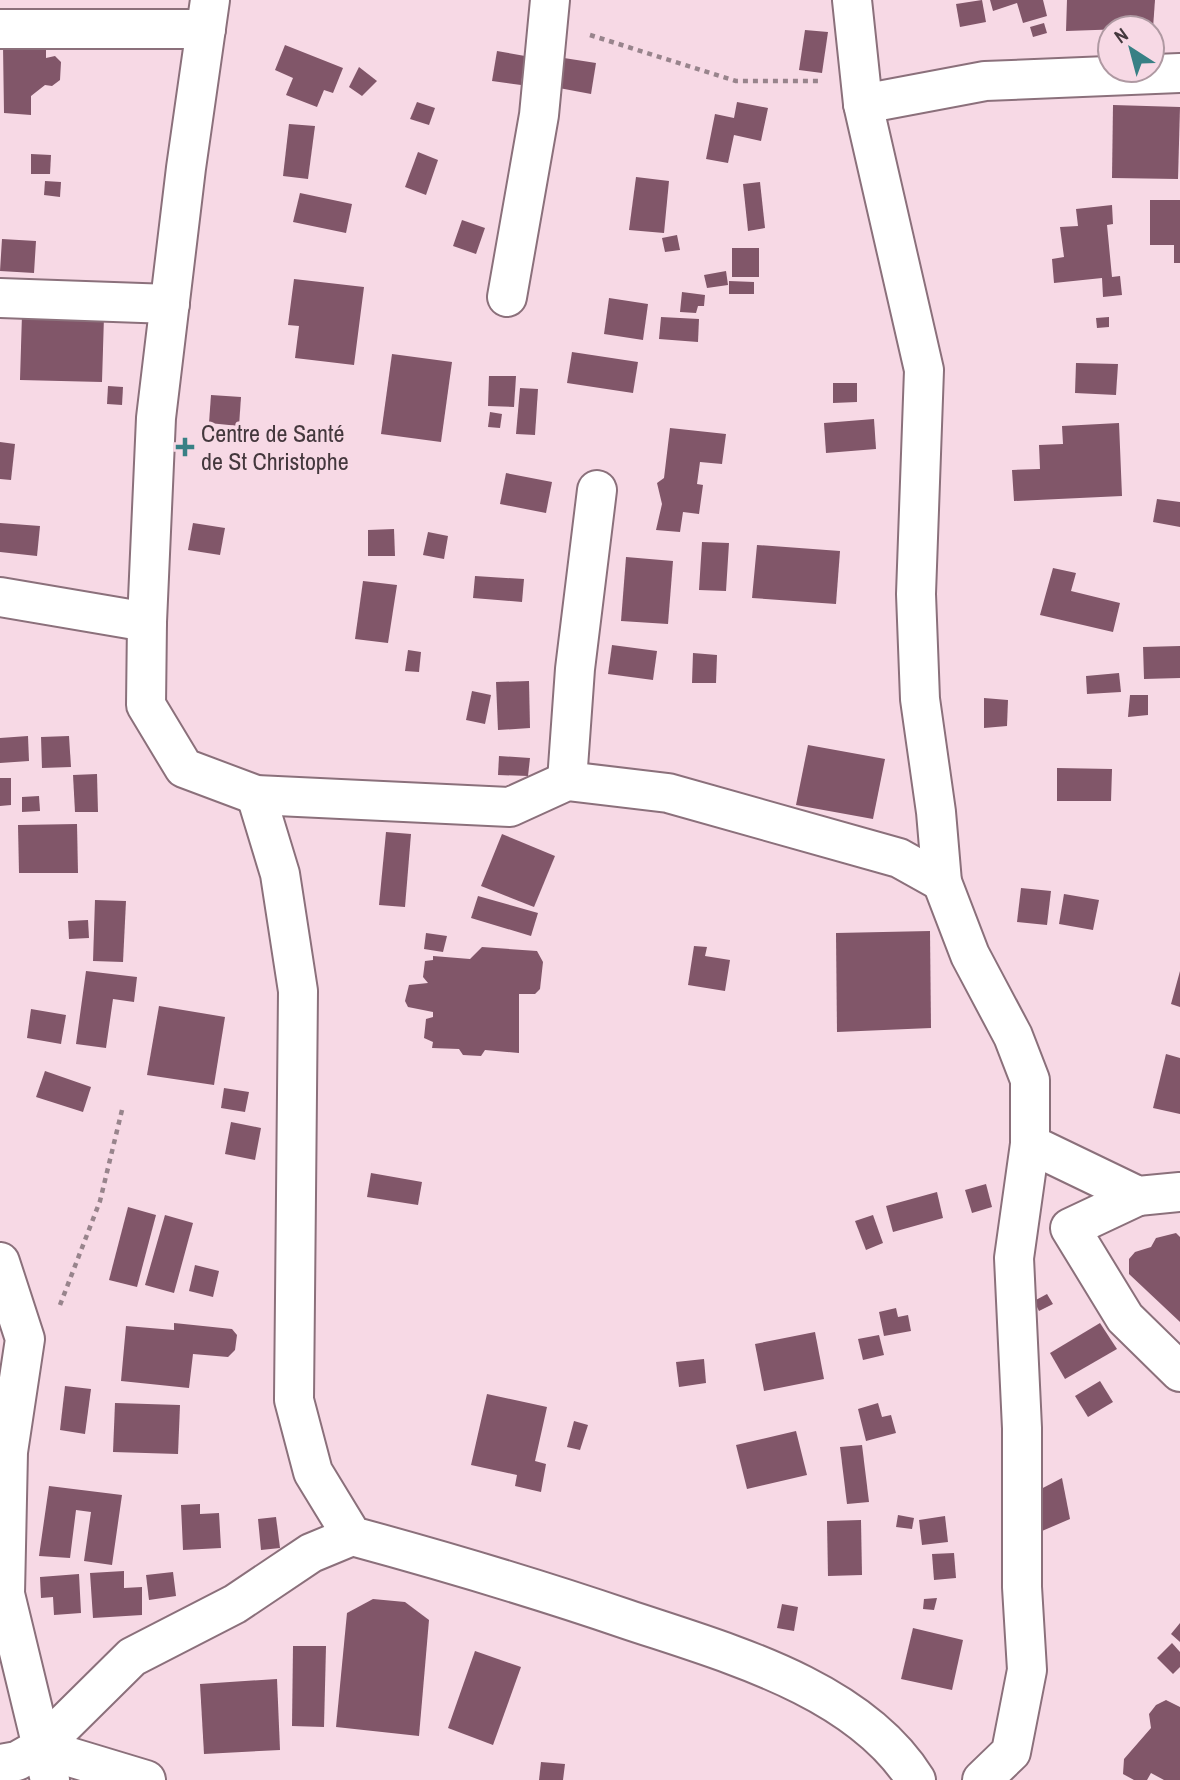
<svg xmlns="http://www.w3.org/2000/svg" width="1180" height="1780" font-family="'Archivo Narrow',sans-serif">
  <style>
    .building { fill: #815669 }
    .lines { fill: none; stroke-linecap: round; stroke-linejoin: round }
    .minor-casing { stroke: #8b707b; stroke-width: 42 }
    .path { stroke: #98848c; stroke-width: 4.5; stroke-dasharray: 5 5; stroke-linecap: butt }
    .minor { stroke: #fff; stroke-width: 38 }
    .poi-dot { fill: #388085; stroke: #f7d9e5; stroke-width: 2.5 }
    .labels { text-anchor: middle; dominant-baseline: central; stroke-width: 7; stroke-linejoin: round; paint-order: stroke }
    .poi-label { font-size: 24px; fill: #44383d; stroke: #f7d9e5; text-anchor: start }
  </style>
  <rect width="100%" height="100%" fill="#f7d9e5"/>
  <g class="building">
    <polygon points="982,0 986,22 960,27 956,4"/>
    <polygon points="990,0 1043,0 1047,16 1023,23 1017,3 993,11"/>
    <polygon points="1067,0 1155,0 1153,28 1066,31"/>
    <polygon points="1044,23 1047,33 1033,37 1030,27"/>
    <polygon points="805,30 828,32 822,73 799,70"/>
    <polygon points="285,45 343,68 333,93 324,90 317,107 286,95 293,78 275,70"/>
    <polygon points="3,46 46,47 46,58 55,56 61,62 60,80 52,86 45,85 31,96 31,115 4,113"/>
    <polygon points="497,51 525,56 521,85 492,81"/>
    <polygon points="564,58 596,63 591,94 559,88"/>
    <polygon points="359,67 377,81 362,96 349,87"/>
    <polygon points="417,102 435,108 429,125 410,119"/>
    <polygon points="737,102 768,108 761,141 734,135 728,163 706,159 715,114 734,118"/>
    <polygon points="1113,105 1180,107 1178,179 1112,178"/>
    <polygon points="289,124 315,126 308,179 283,176"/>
    <polygon points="418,152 438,160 426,195 405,187"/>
    <polygon points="31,154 51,155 50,174 31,174"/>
    <polygon points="636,177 669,181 664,233 629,230"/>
    <polygon points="45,181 61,182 60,197 44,195"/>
    <polygon points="760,182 765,228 748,231 743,184"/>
    <polygon points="300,193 352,204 346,233 293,222"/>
    <polygon points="1150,200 1180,200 1180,263 1174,263 1174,245 1150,245"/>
    <polygon points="1112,205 1113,224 1107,225 1112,277 1120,276 1122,295 1103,297 1102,278 1054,283 1052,259 1064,257 1060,227 1078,226 1076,209"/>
    <polygon points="462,220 485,228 476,254 453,246"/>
    <polygon points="677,235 680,250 665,252 662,238"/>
    <polygon points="2,239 36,241 34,273 0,271"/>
    <rect x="732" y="248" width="27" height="29"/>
    <polygon points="726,271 728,285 707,288 704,275"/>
    <polygon points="294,279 364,287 354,365 295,358 299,326 288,325"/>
    <polygon points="729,281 754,282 754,294 729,294"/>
    <polygon points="682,292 705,295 704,306 698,306 696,313 680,312"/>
    <polygon points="609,298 648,304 643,340 604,334"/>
    <polygon points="22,314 104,316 102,382 20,380"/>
    <polygon points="661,317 699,319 698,342 659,339"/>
    <polygon points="1109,317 1109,327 1097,328 1096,318"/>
    <polygon points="572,352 638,362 633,393 567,383"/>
    <polygon points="392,354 452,362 441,442 381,434"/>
    <polygon points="1076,363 1118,364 1116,395 1075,393"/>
    <polygon points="489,376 516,376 514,407 488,406"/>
    <polygon points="833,383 857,383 857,402 833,403"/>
    <polygon points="108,386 123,387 122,405 107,404"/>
    <polygon points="520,388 538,389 535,435 516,434"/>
    <polygon points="211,395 241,397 239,426 209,423"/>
    <polygon points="490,412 502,414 500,428 488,427"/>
    <polygon points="874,419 876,449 826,453 824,423"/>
    <polygon points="1119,423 1122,496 1014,501 1012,470 1040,469 1039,445 1063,444 1062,426"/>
    <polygon points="670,428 726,434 722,464 700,462 697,484 703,485 699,514 683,512 680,532 656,530 662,504 657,483 664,478"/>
    <polygon points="0,442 15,444 11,480 0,479"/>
    <polygon points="506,473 552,482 546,513 500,504"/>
    <polygon points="1157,499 1180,502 1180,527 1153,522"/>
    <polygon points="0,523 40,526 37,556 0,552"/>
    <polygon points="193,523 225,528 220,555 188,550"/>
    <polygon points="394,529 395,556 368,556 368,530"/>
    <polygon points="428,532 448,536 444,559 423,555"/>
    <polygon points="702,542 729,543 726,591 699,590"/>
    <polygon points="757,545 840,551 836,604 752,598"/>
    <polygon points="626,557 673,561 668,624 621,621"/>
    <polygon points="1053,568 1076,573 1071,591 1120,603 1113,632 1040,615"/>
    <polygon points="475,576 524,579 522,602 473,598"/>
    <polygon points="363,581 397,585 388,643 355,639"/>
    <polygon points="612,645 657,651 653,680 608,674"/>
    <polygon points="1180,646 1180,678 1144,679 1143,647"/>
    <polygon points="408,650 421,652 419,672 405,671"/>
    <polygon points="693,653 717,655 716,683 692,683"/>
    <polygon points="1119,673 1121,692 1087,694 1086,676"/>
    <polygon points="529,681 530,728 498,730 496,682"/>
    <polygon points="472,691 491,695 485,724 466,720"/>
    <polygon points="1130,695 1148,695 1148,715 1128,717"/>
    <polygon points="984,698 1008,700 1007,726 984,728"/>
    <polygon points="28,736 29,761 0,763 0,738"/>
    <polygon points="69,736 71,767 42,768 41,737"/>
    <polygon points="808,745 885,759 873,819 796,805"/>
    <polygon points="499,756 530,758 528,776 498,775"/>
    <polygon points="1057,768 1112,769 1111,801 1057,801"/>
    <polygon points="97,774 98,812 75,812 73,775"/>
    <polygon points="0,778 11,778 11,805 0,806"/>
    <polygon points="39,796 40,811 22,812 22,797"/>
    <polygon points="77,824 78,873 19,873 18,825"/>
    <polygon points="386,832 411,834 405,907 379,905"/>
    <polygon points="502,834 555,856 534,907 481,886"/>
    <polygon points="1021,888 1051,891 1047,925 1017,922"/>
    <polygon points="1064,894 1099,900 1093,930 1059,924"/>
    <polygon points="478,896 538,913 531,936 471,918"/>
    <polygon points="95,900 126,901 123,962 93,961"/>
    <polygon points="88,920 89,938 69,939 68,921"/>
    <polygon points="930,931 931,1028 837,1032 836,933"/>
    <polygon points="426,933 447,936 443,952 424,949"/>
    <polygon points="694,946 707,947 705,956 730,960 725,991 688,985"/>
    <polygon points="482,947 537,951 543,962 540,989 535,994 519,994 519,1053 485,1050 481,1056 463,1055 459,1049 432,1048 433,1042 424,1038 426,1019 433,1017 433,1012 408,1007 405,1001 409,985 428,983 423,977 425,961 433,960 433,956 470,959"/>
    <polygon points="86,971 137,977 134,1002 113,999 106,1048 76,1044"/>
    <polygon points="1180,971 1180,1007 1171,1004"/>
    <polygon points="159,1006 225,1017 214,1085 147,1075"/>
    <polygon points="31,1009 66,1015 61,1044 27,1038"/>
    <polygon points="1166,1054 1180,1058 1180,1114 1153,1108"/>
    <polygon points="45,1071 91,1087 83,1112 36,1097"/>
    <polygon points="224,1088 249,1092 245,1112 221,1108"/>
    <polygon points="231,1122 261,1128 255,1160 225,1154"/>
    <polygon points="371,1173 422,1182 418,1205 367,1197"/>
    <polygon points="986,1184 992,1207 972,1213 965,1190"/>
    <polygon points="937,1192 943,1218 893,1232 886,1206"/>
    <polygon points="128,1207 156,1215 137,1287 109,1280"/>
    <polygon points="165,1215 193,1223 174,1293 145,1285"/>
    <polygon points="873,1215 883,1243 866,1250 855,1221"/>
    <polygon points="1176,1233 1180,1237 1180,1322 1129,1274 1129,1259 1135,1252 1151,1247 1156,1238"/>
    <polygon points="195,1265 219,1271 213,1297 189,1291"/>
    <polygon points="1047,1294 1053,1304 1039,1311 1034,1301"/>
    <polygon points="896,1308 898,1317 908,1315 911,1331 884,1336 879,1312"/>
    <polygon points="174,1323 232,1329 237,1335 235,1350 228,1357 193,1354 189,1388 121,1381 126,1326 174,1330"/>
    <polygon points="1100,1323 1117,1349 1065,1379 1050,1353"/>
    <polygon points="815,1332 824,1379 764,1391 755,1344"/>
    <polygon points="879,1335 884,1355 863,1360 858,1339"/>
    <polygon points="704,1359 706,1383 679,1387 676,1362"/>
    <polygon points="1100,1381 1113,1402 1088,1417 1075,1396"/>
    <polygon points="65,1386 91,1389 85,1434 60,1430"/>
    <polygon points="487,1394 547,1407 535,1461 546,1464 541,1492 515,1486 517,1475 471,1465"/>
    <polygon points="115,1403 180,1405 178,1454 113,1452"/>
    <polygon points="878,1403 882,1417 891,1415 896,1433 866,1441 858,1409"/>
    <polygon points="574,1421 588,1425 580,1450 567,1447"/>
    <polygon points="796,1431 807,1475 747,1489 736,1445"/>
    <polygon points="862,1445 869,1502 847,1504 840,1447"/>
    <polygon points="1062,1478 1070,1519 1042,1531 1039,1490"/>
    <polygon points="49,1486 122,1495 112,1565 84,1561 91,1512 76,1510 70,1558 39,1556"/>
    <polygon points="200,1504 200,1514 219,1513 221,1548 183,1550 181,1505"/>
    <polygon points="898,1515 914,1518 912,1529 896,1527"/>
    <polygon points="945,1516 948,1542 922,1545 919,1520"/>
    <polygon points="276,1517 280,1548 261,1550 258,1519"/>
    <polygon points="861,1520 862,1575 828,1576 827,1521"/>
    <polygon points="954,1553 956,1578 934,1580 932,1554"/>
    <polygon points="124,1571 124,1588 142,1587 142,1615 93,1618 90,1573"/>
    <polygon points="173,1572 176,1596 149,1600 146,1575"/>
    <polygon points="79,1574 81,1613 54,1615 53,1597 41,1598 40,1577"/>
    <polygon points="937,1598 934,1610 923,1609 924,1599"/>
    <polygon points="373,1599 405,1602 429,1620 419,1736 336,1727 347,1613"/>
    <polygon points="782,1604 798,1607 794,1631 777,1628"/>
    <polygon points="1180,1623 1180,1642 1171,1634"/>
    <polygon points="913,1628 963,1640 952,1690 901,1679"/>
    <polygon points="1172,1643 1180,1652 1180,1667 1173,1674 1157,1658"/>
    <polygon points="293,1646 326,1646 324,1727 292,1726"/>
    <polygon points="475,1651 521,1667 493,1745 448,1728"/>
    <polygon points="277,1679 280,1750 204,1754 200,1684"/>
    <polygon points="1166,1700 1180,1707 1180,1780 1164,1780 1151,1773 1147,1780 1134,1780 1123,1774 1124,1759 1151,1728 1149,1714 1156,1705"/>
    <polygon points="541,1762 565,1764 563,1780 539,1780"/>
  </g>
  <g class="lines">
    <defs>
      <g id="minor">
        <polyline points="210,0 186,168 156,418 147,622 146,705 184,768 256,795 510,807 567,781 668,793 899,858 942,882"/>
        <polyline points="852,0 863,104 924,370 916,594 920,699 936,812 942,882 970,955 1013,1036 1030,1080 1030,1144 1014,1258 1022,1428 1022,1587 1027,1670 1011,1752 982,1780"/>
        <polyline points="0,29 206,29"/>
        <polyline points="863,104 985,81 1180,73"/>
        <polyline points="507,297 539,115 550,0"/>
        <polyline points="0,298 170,304"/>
        <polyline points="0,597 147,622"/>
        <polyline points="567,781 575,669 597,490"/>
        <path d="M256 795 280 874 298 991 294 1400 313 1472 352 1536C444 1561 535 1588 626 1619 724 1652 858 1687 916 1780"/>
        <polyline points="1030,1144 1138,1196 1180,1192"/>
        <polyline points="1138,1196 1070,1228 1125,1318 1180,1372"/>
        <polyline points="0,1262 25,1339 8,1452 5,1594 50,1780"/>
        <polyline points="40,1748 132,1657 235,1604 311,1553 352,1536"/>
        <polyline points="0,1764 17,1761 40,1748 146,1780"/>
      </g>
    </defs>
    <use href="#minor" class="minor-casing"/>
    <g class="path">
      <polyline points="590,35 736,81 819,81"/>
      <polyline points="60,1305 100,1201 122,1110"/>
    </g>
    <use href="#minor" class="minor"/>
  </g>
  <path class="poi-dot" d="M181.5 436.5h7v7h7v7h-7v7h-7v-7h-7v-7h7z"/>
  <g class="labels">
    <g class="poi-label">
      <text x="201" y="433">Centre de Santé<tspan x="201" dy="28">de St Christophe</tspan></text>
    </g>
  </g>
  <g transform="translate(1131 49) rotate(324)"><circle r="33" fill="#f7d9e5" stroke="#af99a2" stroke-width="2"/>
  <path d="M0-5L12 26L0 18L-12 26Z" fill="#388085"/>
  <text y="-10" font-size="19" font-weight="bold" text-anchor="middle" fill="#44383d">N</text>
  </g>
</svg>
